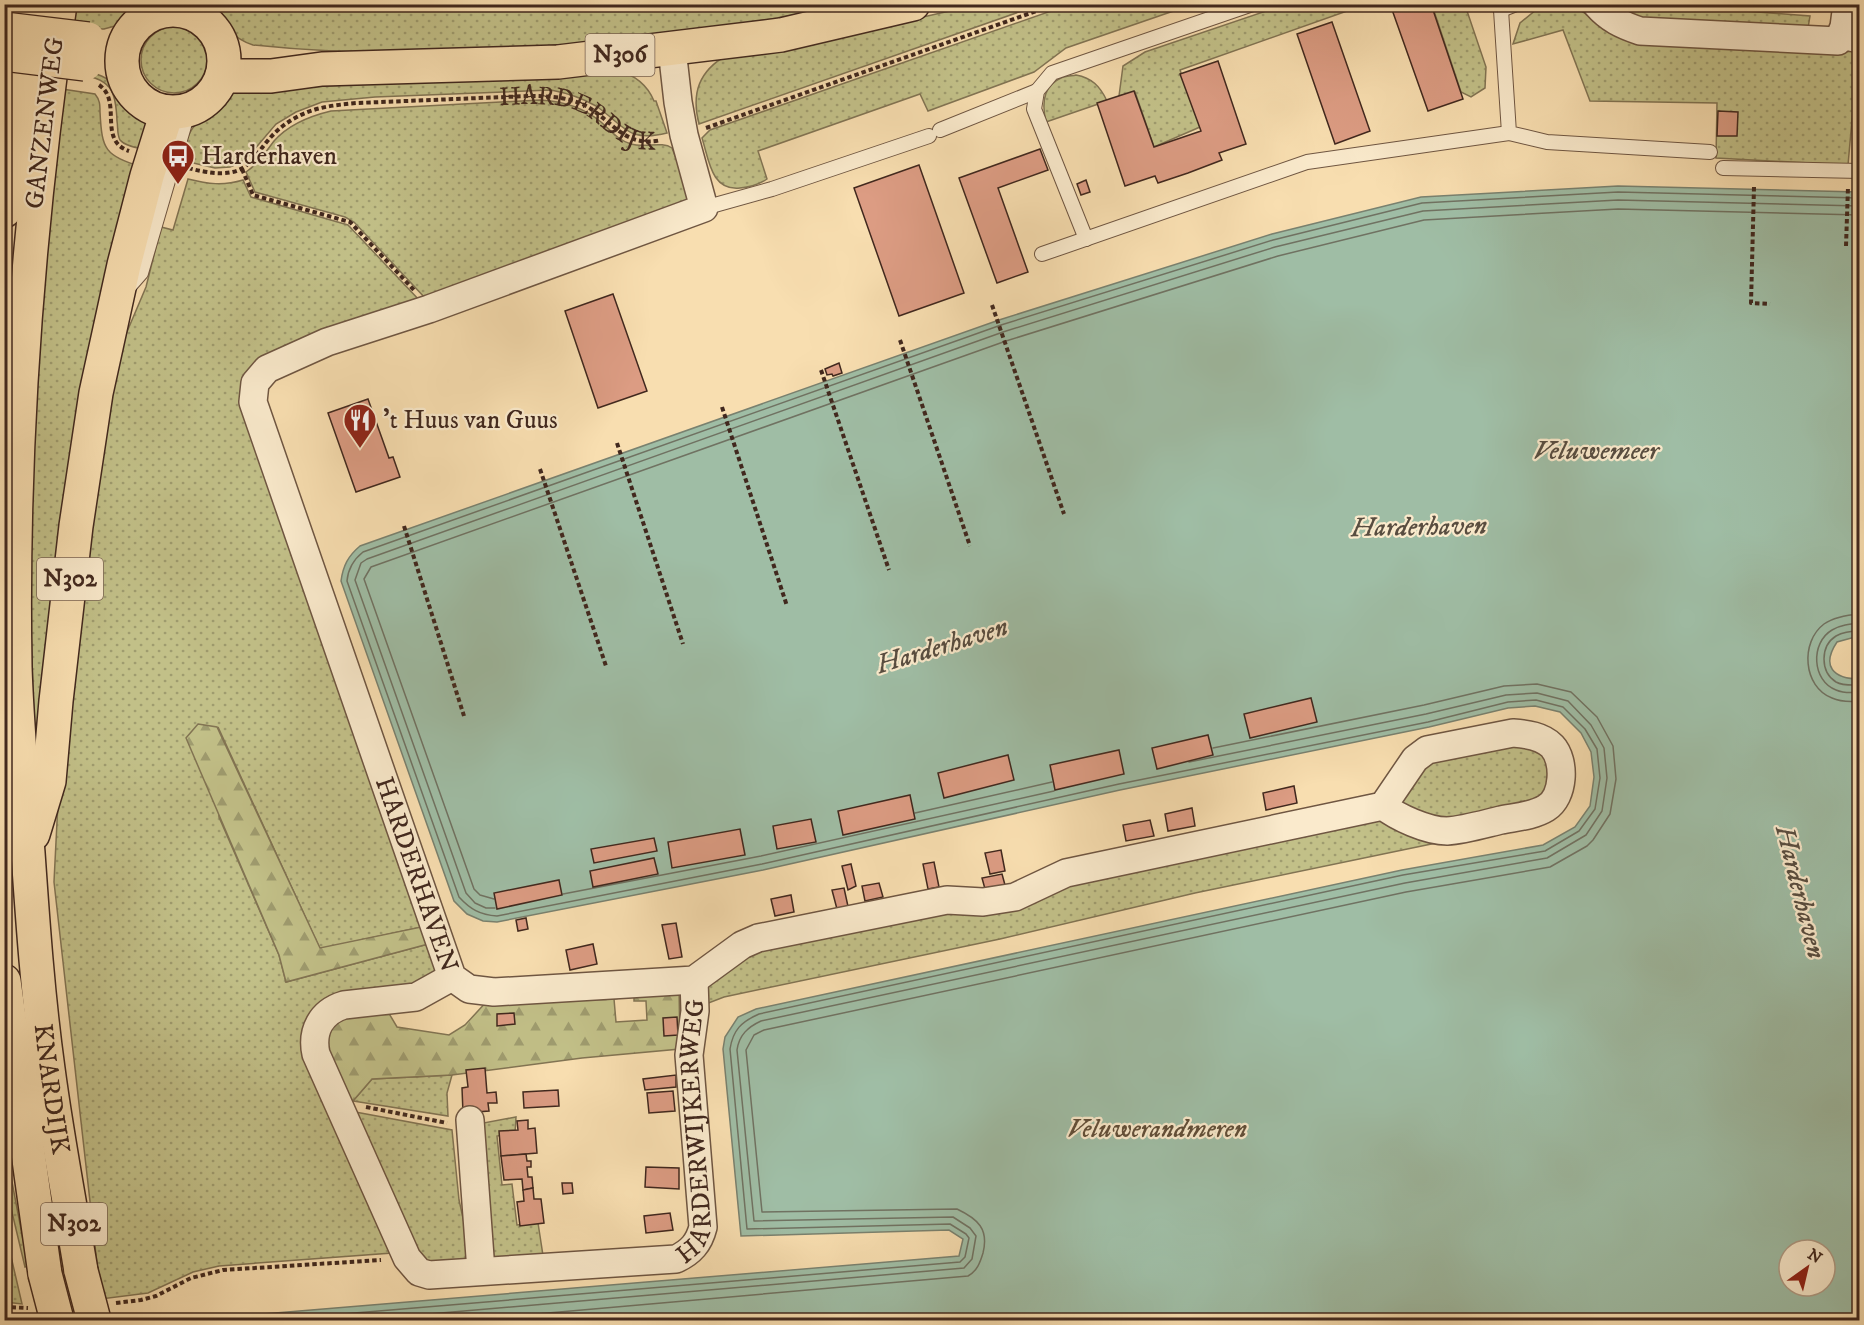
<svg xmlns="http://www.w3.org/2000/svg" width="1864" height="1325" font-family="'IM FELL DW Pica',serif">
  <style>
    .green { fill: url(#green-dots); stroke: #827453; stroke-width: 1.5 }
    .forest { fill: url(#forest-firs); stroke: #827453; stroke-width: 1.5 }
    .water { fill: #9fbda5; stroke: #79816f; stroke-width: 1.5; fill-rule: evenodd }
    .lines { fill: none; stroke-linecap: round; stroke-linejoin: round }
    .shore { stroke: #707262; stroke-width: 1.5 }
    .building { fill: #dc9c83; stroke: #41281e; stroke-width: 1.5 }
    .lane-casing { stroke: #6f5642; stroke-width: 16 }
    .street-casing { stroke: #6f5642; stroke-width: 30 }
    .primary-casing { stroke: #41281e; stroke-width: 36 }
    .highway-casing { stroke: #41281e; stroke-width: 36 }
    .path { stroke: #41281e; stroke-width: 4; stroke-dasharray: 4.5 3; stroke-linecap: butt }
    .lane { stroke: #faeacc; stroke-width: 14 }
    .street { stroke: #faeacc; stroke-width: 27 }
    .primary { stroke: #f8deb0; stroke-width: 33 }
    .highway { stroke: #f8deb0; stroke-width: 33 }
    .primary-bridge-casing { stroke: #41281e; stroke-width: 36; stroke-linecap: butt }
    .primary-bridge { stroke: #f8deb0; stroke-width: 33 }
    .labels { text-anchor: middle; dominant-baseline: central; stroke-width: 4.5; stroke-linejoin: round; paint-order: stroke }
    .shield { fill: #faeacc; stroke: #786252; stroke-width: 1.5 }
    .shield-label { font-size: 24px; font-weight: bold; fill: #41281e }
    .street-label { font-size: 26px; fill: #41281e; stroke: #faeacc }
    .poi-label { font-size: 26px; fill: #41281e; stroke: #faeacc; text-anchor: start }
    .park-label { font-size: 26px; font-style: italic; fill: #614e38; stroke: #faeacc }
    .water-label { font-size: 27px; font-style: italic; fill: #584d40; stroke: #faeacc }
  </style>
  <defs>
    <pattern id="green-dots" width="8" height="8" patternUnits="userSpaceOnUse" patternTransform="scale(1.5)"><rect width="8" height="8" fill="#c2c088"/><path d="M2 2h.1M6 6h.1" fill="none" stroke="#9f9c6f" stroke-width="1.8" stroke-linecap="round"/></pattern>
    <pattern id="forest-firs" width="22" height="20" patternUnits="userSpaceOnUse" patternTransform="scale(1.5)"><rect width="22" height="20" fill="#c2c088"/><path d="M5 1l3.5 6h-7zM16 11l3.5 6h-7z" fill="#9f9c6f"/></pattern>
  </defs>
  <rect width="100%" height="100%" fill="#f8deb0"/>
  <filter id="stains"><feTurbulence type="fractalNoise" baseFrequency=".00333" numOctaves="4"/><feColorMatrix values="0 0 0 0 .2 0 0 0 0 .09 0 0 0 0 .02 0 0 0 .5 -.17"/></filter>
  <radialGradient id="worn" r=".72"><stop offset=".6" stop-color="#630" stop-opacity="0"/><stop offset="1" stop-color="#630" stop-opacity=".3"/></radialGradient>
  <g class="green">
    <path d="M1071 4 1191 5 1066 48 1034 72 928 111 920 94 758 151 767 179C758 185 751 187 740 188 711 191 709 160 702 138L710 130Z"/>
    <polygon points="1568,4 1575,7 1623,37 1684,44 1858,52 1848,165 1716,158 1717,103 1590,101 1563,30 1513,44 1520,23 1542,5"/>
    <polygon points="75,5 151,5 115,26 104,29 71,29"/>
    <path d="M207 5H849C654 42 451 66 253 45 233 39 219 21 207 5Z"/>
    <path d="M976 5H1039L699 124C691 93 699 71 727 55L879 27Z"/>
    <polygon points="1284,5 1364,5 1180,70 1200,127 1154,147 1135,92 1119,96 1123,66 1145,52"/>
    <polygon points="1432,5 1465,5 1486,67 1485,88 1471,97 1461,92"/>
    <polygon points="1607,5 1704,5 1707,8 1810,16 1807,34 1629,19"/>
    <circle cx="174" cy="60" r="33"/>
    <path d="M617 70C635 75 647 84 654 101H656L667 133C627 143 624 125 596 106 582 98 567 93 551 90L375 97 322 102 296 112 276 124 247 158 239 163 230 167 215 168 180 160C189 130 190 128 213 108 221 102 227 95 237 91Z"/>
    <path d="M92 73C118 78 127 103 149 116L147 150C139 148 126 147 120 140 117 135 118 127 117 121 116 94 113 80 83 75Z"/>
    <path d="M1076 75C1092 78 1100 86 1107 101L1046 122C1042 105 1042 86 1061 78 1065 76 1072 76 1076 75Z"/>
    <path d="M62 89 95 94C100 100 100 105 100 112 102 151 105 155 142 167L36 781 30 600 34 388Z"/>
    <path d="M540 100C562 101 584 108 601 122 611 131 618 140 631 144 645 148 662 141 672 148L689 192V200L427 300 354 222 345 217 255 192 246 172C258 164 265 153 274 141 289 124 310 116 331 111Z"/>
    <path d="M188 179C208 184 223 186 243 180L251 197 348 225 421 302 255 363 426 926 320 949 218 727 219 817 279 955 286 982 432 943 440 964 434 979 325 1006 392 1253 219 1266 193 1272 148 1293 101 1299 54 882 59 782 104 386 146 287 161 227 173 230Z"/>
    <polygon points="1514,740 1546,752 1550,797 1442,827 1399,802 1420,762"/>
    <polygon points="1369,814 1441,842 1195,893 1000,939 724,997 706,1004 704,983 751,948 1048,889"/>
    <polygon points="452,1075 447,1093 448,1116 353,1101 372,1079"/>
    <polygon points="350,1111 452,1130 459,1200 473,1264 424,1266"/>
    <polygon points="516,1117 515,1133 497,1136 502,1185 512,1184 517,1225 538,1223 544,1262 485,1260 478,1124"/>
    <polygon points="4,1140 28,1266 25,1267 5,1183"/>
    <polygon points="4,1226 22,1304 5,1302"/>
  </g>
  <g class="forest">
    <polygon points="198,724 217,727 320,948 426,926 432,943 286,982 279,955 186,738"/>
    <polygon points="679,985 680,1049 582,1058 452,1075 372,1079 353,1101 344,1099 320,1034 323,1024 384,1005 397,1027 449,1035 465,1025 489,999 620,998 614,999 616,1022 647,1020 646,1001 634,1001 634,997"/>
  </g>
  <path class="water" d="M1618 186 1859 192V636L1837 642C1821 666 1833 679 1860 679L1859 1320H191L959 1256 963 1239 949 1230 741 1236 723 1049 725 1037 738 1017 756 1009 1402 870 1543 845 1575 827 1590 806 1594 777 1591 752 1581 733 1560 712 1535 706 1508 708 1429 727 1120 790 763 870 497 922 483 921 467 914 454 901 341 581C343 566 348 556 360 546L999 320 1272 234 1421 197ZM1789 1250H1825V1286H1789Z"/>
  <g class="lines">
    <g class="shore">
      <path d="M1860 614C1847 615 1834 617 1824 624 1800 642 1803 687 1832 698 1841 702 1850 702 1860 701"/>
      <path d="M1860 623C1850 624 1840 625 1832 630 1810 643 1812 681 1836 690 1843 693 1852 693 1860 692"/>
      <path d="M1860 631C1852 631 1843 632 1836 636 1820 646 1820 672 1836 682 1843 686 1852 685 1860 685"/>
      <polyline points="915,813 1052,782"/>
      <polyline points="563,894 761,856 1054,791"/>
      <polyline points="494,899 480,895 474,889 364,579 371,567 1006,341 1278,256 1424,220 1618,209 1860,215"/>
      <polyline points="495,908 486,908 475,903 466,893 355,580 361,563 367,559 1003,332 1275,247 1423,211 1618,200 1860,206"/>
      <path d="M271 1320 960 1262 965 1257 969 1238 966 1234 950 1224 747 1229 730 1049C733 1030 741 1022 759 1014L1403 875 1545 851 1579 831 1595 809 1600 778 1597 749 1585 729 1563 707 1536 700 1508 702 1428 722 1119 784 762 864 497 916C480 915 470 909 459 897L347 581C348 569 353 560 363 552L1001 325 1273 240 1422 203 1618 192 1860 198"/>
      <path d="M360 1320 964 1268 972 1259 976 1236 970 1228 953 1217 754 1221 737 1050C739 1035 748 1027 761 1021L1405 883 1547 858 1586 835 1602 811 1607 778 1604 748 1591 725 1568 701 1537 693 1506 695 1426 714 1189 762"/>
      <path d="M467 1320 968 1276C977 1271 980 1263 983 1253 989 1229 978 1219 957 1209L762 1212 746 1050 754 1035 764 1030 1406 892 1550 867 1587 846 1593 840 1610 814 1616 779 1613 746 1597 717 1571 692 1537 684 1504 686 1424 705 1213 748"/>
    </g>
  </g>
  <g class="building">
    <polygon points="1390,4 1431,4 1463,99 1428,111"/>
    <polygon points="1332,22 1370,131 1335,144 1297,34"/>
    <polygon points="1218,61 1246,144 1219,153 1222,160 1188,173 1158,183 1155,176 1125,186 1097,103 1134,91 1154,147 1201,131 1180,74"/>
    <polygon points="1718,111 1738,112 1737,136 1717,136"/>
    <polygon points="1040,149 1048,170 998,188 1028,272 997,283 959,178"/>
    <polygon points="919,165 964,293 899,316 854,188"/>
    <polygon points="1086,180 1090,192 1081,195 1077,184"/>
    <polygon points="613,294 647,391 598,408 565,311"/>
    <polygon points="839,363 842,373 833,376 832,374 827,375 825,369"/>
    <polygon points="368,399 389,458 393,457 400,477 356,492 328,413"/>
    <polygon points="1311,698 1317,722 1250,738 1244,714"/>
    <polygon points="1208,735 1213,755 1157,769 1152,748"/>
    <polygon points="1119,750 1124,774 1055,790 1050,765"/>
    <polygon points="1008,755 1014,780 944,798 938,773"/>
    <polygon points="1294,786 1297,803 1266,810 1263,793"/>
    <polygon points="910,795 915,819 843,835 838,811"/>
    <polygon points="1192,808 1195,826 1168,831 1165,814"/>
    <polygon points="811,819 816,842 777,849 773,826"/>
    <polygon points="1150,820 1154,836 1126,841 1123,825"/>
    <polygon points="740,829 745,855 672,868 668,842"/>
    <polygon points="654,838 657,851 594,863 591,849"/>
    <polygon points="1001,850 1005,871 990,874 985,853"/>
    <polygon points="654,858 658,874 593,887 590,871"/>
    <polygon points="934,862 939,887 928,889 923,864"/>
    <polygon points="851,864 856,886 848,890 842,866"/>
    <polygon points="1002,874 1005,885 985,889 982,878"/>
    <polygon points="559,880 562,895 497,909 494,893"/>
    <polygon points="879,883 883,897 865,901 862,886"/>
    <polygon points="844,888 849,911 838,913 832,890"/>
    <polygon points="791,895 794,912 775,916 771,899"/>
    <polygon points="526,918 528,929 518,931 516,920"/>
    <polygon points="676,923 682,957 669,959 662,925"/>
    <polygon points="593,944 597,964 570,970 566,950"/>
    <polygon points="514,1013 515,1024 497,1026 497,1014"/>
    <polygon points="677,1017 678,1035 664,1036 663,1018"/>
    <polygon points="485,1068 487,1093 496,1092 497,1103 488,1103 489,1111 463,1113 462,1088 468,1087 466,1070"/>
    <polygon points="676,1075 676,1087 645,1090 643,1079"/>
    <polygon points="558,1090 559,1106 524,1108 523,1092"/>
    <polygon points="673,1091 675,1111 649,1113 647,1093"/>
    <polygon points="528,1120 528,1129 535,1128 537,1153 501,1156 499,1131 518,1130 517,1121"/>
    <polygon points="526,1154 527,1161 531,1161 531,1167 527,1167 528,1177 532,1177 533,1188 523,1190 522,1179 504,1180 501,1156"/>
    <polygon points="646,1167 679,1168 679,1189 645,1187"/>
    <polygon points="562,1183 572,1183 573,1193 563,1194"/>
    <polygon points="533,1188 534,1199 541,1199 544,1223 520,1226 517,1202 524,1201 523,1190"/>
    <polygon points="670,1213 673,1230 646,1233 644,1216"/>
  </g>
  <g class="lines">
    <defs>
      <g id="lane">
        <polyline points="1497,4 1501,10 1509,133 1547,142 1710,152"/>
        <polyline points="1501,10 1516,4"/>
        <polyline points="1838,41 1860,46"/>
        <polyline points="940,130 1037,91"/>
        <polyline points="1723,168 1860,171"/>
        <polyline points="704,208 772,189 929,136"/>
        <polyline points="1086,239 1034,109 1037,91 1052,73 1253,4"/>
        <polyline points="1042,254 1307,162 1509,133"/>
        <polyline points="127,289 141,273 189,109"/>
      </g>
      <g id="street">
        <path d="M1596 4C1609 19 1622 25 1640 31L1838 41 1844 27 1847 4"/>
        <path id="s2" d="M672 49 678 102 684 135 704 208 429 309 327 342 267 369 255 383 253 402 452 977 469 989 494 992 694 980 742 945 758 938 947 900 983 902 1015 897 1066 873 1383 806C1397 817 1427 831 1447 831 1464 830 1484 824 1501 820 1516 817 1533 816 1546 808 1564 797 1566 761 1552 746 1542 736 1527 734 1513 733L1427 750 1415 759 1383 806"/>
        <path id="s3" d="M452 977 416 997 344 1005C321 1012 311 1031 316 1054L407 1258 419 1272 429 1275 676 1259C691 1252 699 1243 703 1227L689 1055 695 1011 694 980"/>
        <polyline points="470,1120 481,1271"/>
      </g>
      <g id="primary">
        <path id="s4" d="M60 4C28 224 11 446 15 667 17 729 23 791 28 853 33 925 38 997 48 1069 57 1137 70 1204 81 1271"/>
        <circle cx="173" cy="61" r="51"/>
        <polyline points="222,76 271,76 322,69 558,62 781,35 913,4"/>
        <polyline points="4,211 12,135 31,4"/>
        <polyline points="33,834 49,781 56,701 76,526 96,393 124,265 147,176 167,112"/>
        <polyline points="4,981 45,1274"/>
      </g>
      <polyline id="highway" points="193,4 194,14"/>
    </defs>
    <use href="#lane" class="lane-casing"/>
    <use href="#street" class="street-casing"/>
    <use href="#primary" class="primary-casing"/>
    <use href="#highway" class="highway-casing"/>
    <g class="path">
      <path d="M99 85C123 101 97 140 129 151"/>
      <polyline points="706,128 1056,4"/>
      <path id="s1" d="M188 168C264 188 245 146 295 118 314 107 335 105 357 103L529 96C549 96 570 97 588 107 614 123 626 148 661 140"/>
      <polyline points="242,169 253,195 350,222 414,290"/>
      <polyline points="1754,187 1751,303 1770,304"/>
      <polyline points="1846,246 1848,187"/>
      <polyline points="992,305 1064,514"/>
      <polyline points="900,340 970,546"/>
      <polyline points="821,370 889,570"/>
      <polyline points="722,407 787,606"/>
      <polyline points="617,443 683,644"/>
      <polyline points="540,469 606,666"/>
      <polyline points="404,526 464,716"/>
      <polyline points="366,1107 447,1123"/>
      <polyline points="4,1207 7,1218"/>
      <polyline points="116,1303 141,1300 156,1296 191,1278 223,1270 381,1260"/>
      <polyline points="4,1307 28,1308"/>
    </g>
    <use href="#lane" class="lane"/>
    <use href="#street" class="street"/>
    <use href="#primary" class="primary"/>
    <use href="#highway" class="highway"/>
    <defs>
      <g id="primary-bridge">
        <polyline points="4,29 88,39"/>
        <polyline points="4,54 85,64"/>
        <polyline points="81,1271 94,1320"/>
        <polyline points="45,1274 57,1320"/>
      </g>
    </defs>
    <use href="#primary-bridge" class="primary-bridge-casing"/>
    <use href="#primary-bridge" class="primary-bridge"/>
  </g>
  <defs>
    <symbol id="bus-pin" viewBox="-11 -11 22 30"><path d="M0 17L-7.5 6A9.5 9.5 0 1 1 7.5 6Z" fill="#8f2418" stroke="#faeacc"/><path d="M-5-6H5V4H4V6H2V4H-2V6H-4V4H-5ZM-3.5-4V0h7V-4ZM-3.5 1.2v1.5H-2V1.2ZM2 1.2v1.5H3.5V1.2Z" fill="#fff"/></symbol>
    <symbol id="restaurant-pin" viewBox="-11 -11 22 30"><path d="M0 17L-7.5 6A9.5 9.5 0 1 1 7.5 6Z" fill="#8f2418" stroke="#faeacc"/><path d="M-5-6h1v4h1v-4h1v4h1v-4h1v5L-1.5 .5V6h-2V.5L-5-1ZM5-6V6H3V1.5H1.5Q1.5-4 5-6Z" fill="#fff"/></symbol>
  </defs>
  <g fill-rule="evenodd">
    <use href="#bus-pin" x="159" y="137" width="38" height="52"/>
    <use href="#restaurant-pin" x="341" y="401" width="38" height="52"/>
  </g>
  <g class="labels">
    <g class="shield">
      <rect x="585.5" y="34" width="69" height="42" rx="4.5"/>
      <rect x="37" y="558" width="66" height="42" rx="4.5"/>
      <rect x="41" y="1203" width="66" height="42" rx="4.5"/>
    </g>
    <g class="shield-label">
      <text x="620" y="55">N306</text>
      <text x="70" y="579">N302</text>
      <text x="74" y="1224">N302</text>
    </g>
    <g class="street-label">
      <text stroke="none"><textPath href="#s1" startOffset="420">HARDERDIJK</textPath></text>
      <text transform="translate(45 123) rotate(-83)">GANZENWEG</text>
      <text stroke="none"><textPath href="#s2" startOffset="1166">HARDERHAVEN</textPath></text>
      <text stroke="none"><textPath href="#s4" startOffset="1089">KNARDIJK</textPath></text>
      <text stroke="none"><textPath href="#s3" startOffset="814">HARDERWIJKERWEG</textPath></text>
    </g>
    <g class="poi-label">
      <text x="201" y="156">Harderhaven</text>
      <text x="383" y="420">'t Huus van Guus</text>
    </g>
    <g class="park-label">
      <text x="1157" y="1129">Veluwerandmeren</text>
    </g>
    <g class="water-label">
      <text x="1596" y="451">Veluwemeer</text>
      <text transform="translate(1419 527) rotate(-1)">Harderhaven</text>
      <text transform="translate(942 646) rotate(-17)">Harderhaven</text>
      <text transform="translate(1800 892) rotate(76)">Harderhaven</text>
    </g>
  </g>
  <rect width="1864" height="1325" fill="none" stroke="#f8deb0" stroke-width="24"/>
  <rect x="6" y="6" width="1852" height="1313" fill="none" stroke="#41281e" stroke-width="3"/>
  <rect x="12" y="12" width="1840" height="1301" fill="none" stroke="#41281e" stroke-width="1.5"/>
  <g transform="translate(1807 1268) rotate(34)"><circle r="28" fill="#faeacc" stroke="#b09c86" stroke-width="1.5"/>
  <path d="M0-4.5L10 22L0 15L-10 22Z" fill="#8f2418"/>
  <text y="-9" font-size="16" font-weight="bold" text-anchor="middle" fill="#41281e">N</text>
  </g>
  <rect width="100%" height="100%" filter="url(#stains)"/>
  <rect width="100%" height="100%" fill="url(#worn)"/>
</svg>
